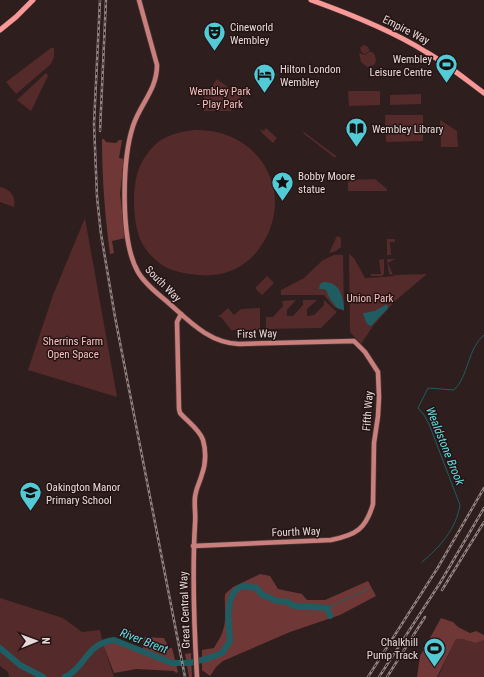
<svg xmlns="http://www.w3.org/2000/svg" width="484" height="677" font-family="'Roboto Condensed',sans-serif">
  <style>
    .green { fill: #552a2a }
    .forest { fill: #6f3837 }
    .water { fill: #1f5d62 }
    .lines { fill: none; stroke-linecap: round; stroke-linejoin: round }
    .stream { stroke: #1f5d62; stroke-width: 1 }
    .river { stroke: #1f5d62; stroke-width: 6 }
    .secondary-casing { stroke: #483837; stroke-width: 6 }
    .primary-casing { stroke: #483837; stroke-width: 6 }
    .secondary { stroke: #ca7f7d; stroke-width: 4.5 }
    .primary { stroke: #f99896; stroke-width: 5 }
    .rail-casing { stroke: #928483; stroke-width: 2.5 }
    .rail { stroke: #241414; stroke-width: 1; stroke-dasharray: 3; stroke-linecap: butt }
    .labels { text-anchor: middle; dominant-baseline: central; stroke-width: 3; stroke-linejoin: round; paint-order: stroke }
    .poi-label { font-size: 11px; fill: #e6dad9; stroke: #241414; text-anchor: start }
    .street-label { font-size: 11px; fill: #e6dad9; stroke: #241414 }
    .park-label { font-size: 11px; fill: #f7c0bd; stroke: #241414 }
    .water-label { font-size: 12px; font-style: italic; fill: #64dce7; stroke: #241414 }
  </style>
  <rect width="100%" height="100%" fill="#2e1e1d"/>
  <g class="green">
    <polygon points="363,45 367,46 370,51 365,54 362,53 360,48"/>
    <polygon points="51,48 54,48 54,57 51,64 16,94 6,82"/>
    <polygon points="369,52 372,52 375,55 376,61 374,65 367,67 361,62 359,53 365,55"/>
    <polygon points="46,73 47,74 48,76 31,111 17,100"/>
    <polygon points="217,79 241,97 231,111 204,111 204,93 208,91"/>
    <polygon points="348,91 380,91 380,105 349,106"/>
    <polygon points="421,94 421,104 390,105 390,95"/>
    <polygon points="385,115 423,115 423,141 386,142"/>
    <polygon points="440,120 457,131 458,147 441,147"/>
    <polygon points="266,128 277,138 273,143 262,133 260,129 264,131"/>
    <path d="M195 130C233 129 267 152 274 191 278 215 269 240 252 257 238 271 219 277 199 275 187 274 173 272 162 265 155 260 148 253 143 245 132 226 131 186 140 166 144 157 151 148 158 142 169 134 183 131 195 130Z"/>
    <polygon points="304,132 336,156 335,158 303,133"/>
    <polygon points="375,179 387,189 387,191 348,191 348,180"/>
    <path d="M0 187C10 189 16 196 14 207L0 202Z"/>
    <polygon points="85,218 117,397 28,370 53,295"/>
    <polygon points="337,236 341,238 341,247 336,251 329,253"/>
    <polygon points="387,239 395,239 395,242 390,242 391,255 387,255"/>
    <polygon points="349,254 354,258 365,278 396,276 389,274 387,259 395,259 388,263 393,275 427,274 395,301 373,326 361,344 350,332"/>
    <polygon points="334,255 343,255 344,311 334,307 324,295 281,295 281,290 304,278 323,260"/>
    <polygon points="384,259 384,274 382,276 371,276 371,274 381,274 379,260"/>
    <polygon points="267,276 274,283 262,295 255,288"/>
    <polygon points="296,300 287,310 287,316 293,316 303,305 303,300 317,300 307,309 307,316 314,315 324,305 324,300 337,312 321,328 266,329 266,317 273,317 283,306 282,301"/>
    <polygon points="228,308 234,315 241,309 260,308 260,330 231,330 221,317 218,317"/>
    <polygon points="0,598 63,618 82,632 100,630 103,644 114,677 9,677 8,672 0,666"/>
    <polygon points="456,639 462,639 476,643 484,640 484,677 426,677 438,677"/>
  </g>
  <g class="forest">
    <path d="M102 139H104L106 142 116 143 119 140H122L119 158 124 159 120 194 125 238 112 241 114 253 110 254C105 216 102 178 102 139Z"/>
    <path d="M260 574 270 576 278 589 302 594 307 600H325L368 581 376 596 340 615 290 632 223 661 216 667 210 676 202 670V650L214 648C217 642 222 636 223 630 227 619 224 606 225 594L233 587Z"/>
    <polygon points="441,618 453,622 458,627 470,633 476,631 484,635 484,640 476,643 462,639 456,639 437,677 417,677 420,656"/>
    <path d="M143 637 164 638 169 648H172L178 672 176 673 174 671 136 669 114 673 103 644C120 637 126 650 143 648Z"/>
    <polygon points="191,653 192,677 189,677 185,654"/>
  </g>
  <g class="water">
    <path d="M323 282C339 281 344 297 344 310L337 308 330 299 326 290 322 289H319L320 284Z"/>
    <polygon points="387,304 388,308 371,326 367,324 363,314 364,313 375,311"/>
  </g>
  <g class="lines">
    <g class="stream">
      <path d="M422 562C440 547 456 529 460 505L429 424 424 415 418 408 428 388 454 390C469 376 467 349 484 335"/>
      <polyline points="327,608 368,589"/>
    </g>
    <g class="river">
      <polyline points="0,648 20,665 43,677"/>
      <path d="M65 677C87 666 85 644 114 640L172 663H189L206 659 222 653 230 641C229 627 225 603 235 591 237 589 240 587 243 586L257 588 261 594 277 601 288 602 294 606 327 608 330 616"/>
    </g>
    <defs>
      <g id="secondary">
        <path d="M139 0 157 65C157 90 140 104 133 126 122 160 120 241 138 272 146 286 161 296 172 306 192 324 211 343 239 344L354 341 365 352 378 372 379 397 378 416 374 443 373 504C366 529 356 535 331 540L193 546"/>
        <path d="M181 314 177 322 179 409 180 413C187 421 200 430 203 440 206 450 206 464 202 474 200 482 196 488 195 497 194 506 196 515 195 524 192 575 194 626 197 677"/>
      </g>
      <g id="primary">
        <path d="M311 0C350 14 391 30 426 52 447 64 465 79 484 93"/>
        <polyline points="0,30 16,17 33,0"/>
      </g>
    </defs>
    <use href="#secondary" class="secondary-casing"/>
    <use href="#primary" class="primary-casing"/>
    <use href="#secondary" class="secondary"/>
    <use href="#primary" class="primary"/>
    <defs>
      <g id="rail">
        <polyline points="100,0 94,124 97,197 101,234 115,317 185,677"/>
        <polyline points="100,131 106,0"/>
        <polyline points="442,590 484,522"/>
        <polyline points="368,677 437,569 484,488"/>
        <polyline points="379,677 440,583 484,508"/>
        <polyline points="387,677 425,617"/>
      </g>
    </defs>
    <use href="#rail" class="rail-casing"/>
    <use href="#rail" class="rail"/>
  </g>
  <defs>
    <symbol id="theatre-pin" viewBox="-11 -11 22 30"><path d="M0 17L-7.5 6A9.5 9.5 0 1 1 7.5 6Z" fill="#52cbd7" stroke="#241414"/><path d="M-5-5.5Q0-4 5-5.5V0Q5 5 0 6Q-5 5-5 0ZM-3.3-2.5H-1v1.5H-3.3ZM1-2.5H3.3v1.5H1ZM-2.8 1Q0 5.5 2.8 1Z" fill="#111"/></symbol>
    <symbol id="stadium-pin" viewBox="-11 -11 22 30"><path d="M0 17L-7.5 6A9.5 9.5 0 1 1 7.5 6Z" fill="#52cbd7" stroke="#241414"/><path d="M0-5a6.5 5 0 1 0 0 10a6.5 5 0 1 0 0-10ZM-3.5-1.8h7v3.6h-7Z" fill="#111"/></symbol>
    <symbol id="hotel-pin" viewBox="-11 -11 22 30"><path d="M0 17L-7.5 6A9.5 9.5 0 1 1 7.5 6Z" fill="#52cbd7" stroke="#241414"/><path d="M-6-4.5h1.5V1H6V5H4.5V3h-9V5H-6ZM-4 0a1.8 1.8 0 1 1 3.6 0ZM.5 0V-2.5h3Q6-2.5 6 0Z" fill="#111"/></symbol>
    <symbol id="library-pin" viewBox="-11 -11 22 30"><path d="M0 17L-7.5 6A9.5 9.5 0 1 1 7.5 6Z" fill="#52cbd7" stroke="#241414"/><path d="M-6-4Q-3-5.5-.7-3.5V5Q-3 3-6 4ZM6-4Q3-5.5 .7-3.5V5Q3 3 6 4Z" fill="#111"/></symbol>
    <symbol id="sight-pin" viewBox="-11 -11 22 30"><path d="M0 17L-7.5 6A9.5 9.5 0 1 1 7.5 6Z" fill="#52cbd7" stroke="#241414"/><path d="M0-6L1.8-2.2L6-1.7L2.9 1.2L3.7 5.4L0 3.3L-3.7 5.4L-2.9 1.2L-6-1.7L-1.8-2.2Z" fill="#111"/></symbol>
    <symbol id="school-pin" viewBox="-11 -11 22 30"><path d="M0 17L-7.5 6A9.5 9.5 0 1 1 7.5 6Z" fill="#52cbd7" stroke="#241414"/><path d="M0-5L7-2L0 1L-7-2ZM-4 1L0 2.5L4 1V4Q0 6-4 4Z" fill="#111"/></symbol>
  </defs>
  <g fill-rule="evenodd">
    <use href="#theatre-pin" x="202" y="20" width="25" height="34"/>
    <use href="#stadium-pin" x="434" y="52" width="25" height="34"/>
    <use href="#hotel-pin" x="252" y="62" width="25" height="34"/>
    <use href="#library-pin" x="344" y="116" width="25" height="34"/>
    <use href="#sight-pin" x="270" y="170" width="25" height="34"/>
    <use href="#school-pin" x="18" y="480" width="25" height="34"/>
    <use href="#stadium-pin" x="422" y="636" width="25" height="34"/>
  </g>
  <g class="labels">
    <g class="poi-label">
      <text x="230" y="27">Cineworld<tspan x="230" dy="13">Wembley</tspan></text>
      <text x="432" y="59" text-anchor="end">Wembley<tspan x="432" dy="13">Leisure Centre</tspan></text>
      <text x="280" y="69">Hilton London<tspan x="280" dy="13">Wembley</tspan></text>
      <text x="372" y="129">Wembley Library</text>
      <text x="298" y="176">Bobby Moore<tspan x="298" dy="13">statue</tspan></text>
      <text x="46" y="487">Oakington Manor<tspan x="46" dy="13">Primary School</tspan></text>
      <text x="418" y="642" text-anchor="end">Chalkhill<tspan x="418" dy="13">Pump Track</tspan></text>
    </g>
    <g class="street-label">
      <text transform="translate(406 30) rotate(27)">Empire Way</text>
      <text transform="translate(163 284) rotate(45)">South Way</text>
      <text transform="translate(257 334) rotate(-1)">First Way</text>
      <text transform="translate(368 411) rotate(-86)">Fifth Way</text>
      <text transform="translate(296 532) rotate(-2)">Fourth Way</text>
      <text transform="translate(185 610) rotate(-92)">Great Central Way</text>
    </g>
    <g class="park-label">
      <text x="220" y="91">Wembley Park<tspan x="220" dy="13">- Play Park</tspan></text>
      <text x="370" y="298">Union Park</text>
      <text x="73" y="341">Sherrins Farm<tspan x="73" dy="13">Open Space</tspan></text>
    </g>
    <g class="water-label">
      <text transform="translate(445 446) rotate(68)">Wealdstone Brook</text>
      <text transform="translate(144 641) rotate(21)">River Brent</text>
    </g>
  </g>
  <g transform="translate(36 641) rotate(89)" stroke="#241414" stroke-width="3" paint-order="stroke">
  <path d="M0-3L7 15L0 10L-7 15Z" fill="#e6dad9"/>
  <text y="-6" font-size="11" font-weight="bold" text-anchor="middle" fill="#e6dad9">N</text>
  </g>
</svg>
